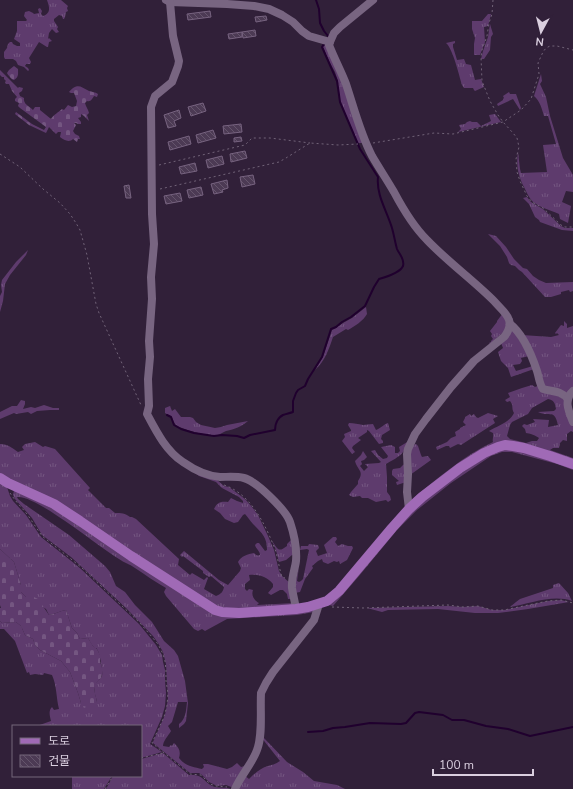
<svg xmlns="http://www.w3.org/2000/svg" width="573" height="789" font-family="'Nunito Sans','Noto Sans KR',sans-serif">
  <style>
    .grass { fill: url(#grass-tufts); fill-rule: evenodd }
    .cemetery { fill: url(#cemetery-stones) }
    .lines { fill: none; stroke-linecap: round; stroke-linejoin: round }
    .stream { stroke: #20002e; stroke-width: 2 }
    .building { fill: url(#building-back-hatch); stroke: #776380 }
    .path { stroke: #716378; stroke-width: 1; stroke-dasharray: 2 3; stroke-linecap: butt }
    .minor { stroke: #786581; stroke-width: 8 }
    .major { stroke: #a06ab6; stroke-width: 10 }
  </style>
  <defs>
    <pattern id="grass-tufts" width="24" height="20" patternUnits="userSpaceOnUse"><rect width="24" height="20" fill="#5e3b6d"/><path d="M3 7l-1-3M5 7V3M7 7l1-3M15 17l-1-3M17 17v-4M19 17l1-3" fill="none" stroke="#745681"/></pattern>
    <pattern id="cemetery-stones" width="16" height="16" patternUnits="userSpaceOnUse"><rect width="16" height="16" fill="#5e3b6d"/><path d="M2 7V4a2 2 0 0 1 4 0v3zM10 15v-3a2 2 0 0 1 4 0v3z" fill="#745681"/></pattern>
    <pattern id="building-back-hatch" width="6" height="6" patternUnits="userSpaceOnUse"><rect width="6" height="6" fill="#4c3a54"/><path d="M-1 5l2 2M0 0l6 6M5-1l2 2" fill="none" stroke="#65556c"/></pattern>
  </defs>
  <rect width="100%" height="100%" fill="#312039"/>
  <g class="grass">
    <path d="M47 0H61L68 6 67 8 68 11 66 12 65 17 64 19H63L62 16 59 15 54 19V21L58 27 57 29 59 32 56 33 52 29 49 33 48 39 49 38 52 41 49 42 48 47H47L39 42 29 58 31 62 30 64H26L25 66 28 68 29 70 28 71 24 67 18 65 16 61 13 59H5L4 57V52L7 48 8 44 10 42H12L13 44 17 46H20V43L14 39 17 31V21H26L27 20 24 16 25 12 29 11 33 13 34 14 39 13 38 9 40 8 42 11 41 14 43 16C52 13 49 6 47 0Z"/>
    <polygon points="488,14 491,14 488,26 484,27 485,42 480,55 474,55 474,44 475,38 472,29 472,21 482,21"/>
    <polygon points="490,24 493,34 491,37 490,50 484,59 481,59 483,51 488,37"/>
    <path d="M455 41V43L453 44V47L457 60 464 59 466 64 471 65 475 80 481 79 484 87 475 91 474 90 473 88H464L462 85C459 75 453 49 446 43Z"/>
    <polygon points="326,44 342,81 364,143 358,143 340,101 338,81 335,72 330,63 323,47"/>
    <path d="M541 74 542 81 540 84 546 97 550 116 563 158 573 175V192L566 191 562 202 571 206 568 223 560 219 559 214C550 210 541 208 533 202 529 198 527 193 525 189 518 176 516 166 518 152L520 169 521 173 547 172 543 145 556 144 548 116H544C542 109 540 101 534 96Z"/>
    <polygon points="509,92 510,94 516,94 521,108 520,110 513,99 498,106 497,104 503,100 503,99 504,98 503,96"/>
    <polygon points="495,114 501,122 458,132 461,129 459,125 465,124 467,122 470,121 472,122 477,122 481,126 491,121 489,115"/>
    <polygon points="527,197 531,202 543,209 561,226 565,228 573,228 573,231 562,230 540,222 539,220 535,217 529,204 523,198"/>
    <polygon points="488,234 496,236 506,247 514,259 523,268 527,269 533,276 539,280 546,283 573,282 573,291 570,292 569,290 561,292 561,294 551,297 545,297 522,272 519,270 515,266 511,265 509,263 507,257 500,246"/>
    <polygon points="28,250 26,255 10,275 5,284 3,301 0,312 0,296 2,292 1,285 2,280 16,262"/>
    <path d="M366 307 367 314C363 321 355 326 348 330L346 329 333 337C329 349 325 361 315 370L323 357 332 330 336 328 343 323 352 318Z"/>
    <polygon points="503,313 505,316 507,329 490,344 489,343 491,342 491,341 493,339 491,336 492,334 490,331 497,322 497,321"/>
    <polygon points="564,321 567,324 567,328 573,326 573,388 567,395 546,388 522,335 551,337 559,335 557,333 556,334 555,333 561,325 564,326"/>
    <polygon points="513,330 529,356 521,358 522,361 520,364 513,365 516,371 533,366 534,369 511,377 508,368 501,361 498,352 503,348 501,343"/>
    <path d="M532 385 535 387 540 385 565 400 566 409 573 427V432L571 431 567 434V441L563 440 560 443 559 448H553L550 450 573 458V460L508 442 413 500H411C436 480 464 455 493 442 492 439 494 436 493 433L489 431C498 426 510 422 514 413 511 408 514 406 510 401L507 402 505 400 510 397 508 393 522 388ZM548 399C554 400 555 403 556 409L554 411 538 412C551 418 554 408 558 425L548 427 549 420 533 419 535 422 527 425 524 424 522 426 525 429 526 433C529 433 537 436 539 438L537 441H532L526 443 510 439 507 436 510 425 512 422 528 414 532 408Z"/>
    <polygon points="21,400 25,401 25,404 23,409 31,407 35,408 44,405 53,408 59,408 59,410 50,410 37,411 31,414 28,412 16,414 14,413 0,419 0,412 12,406 17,406"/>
    <path d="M170 406 172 411 175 409 181 417H190L193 418 196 422 201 425 215 428 221 427 227 425 248 421C241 427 235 429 226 431 223 432 221 434 218 435 210 437 183 430 176 425 174 423 173 420 172 417L165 413V408Z"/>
    <polygon points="488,413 498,416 493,419 495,423 461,445 458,444 450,448 449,446 446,446 437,450 436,447 447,442 451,438 456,436 455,432 460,429 460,428 466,425 463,422 465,418 465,417 470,414 471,416 474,414 476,417 478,418"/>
    <path d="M349 423C354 423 358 424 363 425 366 425 369 424 373 424L376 430C381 428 384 424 388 423L390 430 382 435 381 439 383 441V443L379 444 369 431 367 430V432L358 438 361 440 353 446 352 448 355 452 352 454 342 441 345 437 344 434 351 431V430L348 425Z"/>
    <path d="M409 441C404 455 398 457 386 464L387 477V492L390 496 391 500 388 502 386 500 376 502 368 498H362L360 496 353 497 349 495 351 492 358 484V481C365 471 357 470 355 461L361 455 363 451 367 457 364 460 361 461 362 464 360 466 364 471 368 467 365 464 379 463 381 462 371 451 375 450 378 455 383 459 387 458 388 456 381 447 391 445 395 447V453H398L400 451 399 447Z"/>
    <path d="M35 442 43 447 45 446 55 449 90 488 88 490 106 508H109L115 513C121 513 125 513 130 517H132L136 519 179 559 178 565 190 575 192 573 204 580 207 577 208 578 204 589 216 596C221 594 223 592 224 587L211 576 209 577 203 573V571L183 556 182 557 180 555 184 551 219 580 228 585 240 571 241 568 238 562C241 556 248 554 254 553 256 555 257 556 260 555 260 551 256 549 255 545L257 543H259L265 551 267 550C267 537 262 533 253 524 250 521 248 517 245 514L243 515 238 522 234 523 225 519 220 513 214 509C217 502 222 501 228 502L231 498 237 501 243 503V501L239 497 222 488 216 482 199 476 195 473 216 479 224 486 229 487 245 499 252 507 258 515 268 536 274 550 279 571 282 576 291 584 294 599H288L287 594 283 590H280L271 595 268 593 273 587V584C267 577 259 574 249 575L250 580 245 584V589L247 591 249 589 253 590C251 596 254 600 259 603L257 605 294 603 293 605C270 606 239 611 216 606L0 474V444C8 444 12 448 18 452L24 450 22 447 25 444Z"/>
    <polygon points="416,444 418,446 421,455 422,457 428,456 431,460 410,475 411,446"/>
    <polygon points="510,448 573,468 573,470 557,464 512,452 502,452 491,456 451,483 417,510 397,530 359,576 333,606 325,604 401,523 421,503 460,474 493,452"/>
    <polygon points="406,463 406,482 397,485 396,482 399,481 392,475 392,471 393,469 400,468 403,465"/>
    <path d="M0 484 7 487 10 496 13 501 26 515 41 537 70 560 81 569 139 624 156 645 162 655 163 662 165 670V681L166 693 165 706 162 717 150 744 162 752 141 758V726H37L51 721C50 716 48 711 52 707L54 710 59 709C56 697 57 686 52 675L44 673 43 675 35 674 30 675 29 672 27 673 15 641 4 629H0V621L2 623 16 622 21 626 25 635 33 639 35 645 40 650 61 661 70 672 78 693 81 703 97 702C96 696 92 689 96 683 98 680 101 679 102 676 103 671 100 655 98 651 95 645 97 651 93 646 91 644 90 641 88 638L80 639 77 633 72 628 66 610C60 611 55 614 49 615L46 609 26 597 21 592V585L14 562 0 549Z"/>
    <path d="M14 490 55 510 205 608H314V612L297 615 227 619 205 631 202 629 198 631 194 629 166 596 164 592 166 588C155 582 146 575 135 568 130 564 124 563 119 559 100 548 35 494 17 497L18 499 24 504 69 535 105 566 110 572 116 586 125 592 135 605 152 622 164 641 174 650 178 656 185 681 188 703 186 721 184 724 179 728V724C186 719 186 710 187 702H178L172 722 168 726 171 731C168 736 163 741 163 746L169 747 171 745 172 746 174 743C179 748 181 751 179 758 185 766 193 767 202 769L204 767 203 764H208L227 769 232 767 237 763 241 767 246 766 234 788 226 785 217 786 209 782 202 775 199 773H190L153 743V742L165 715 168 699 166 664 163 652 158 643 153 636 126 608 71 557 42 535 32 518 15 499 13 495Z"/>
    <polygon points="333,537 336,537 337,539 335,542 338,546 342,544 348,546 352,546 353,548 347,560 340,564 339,561 337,562 334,561 328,564 323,562 322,559 318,561 312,566 313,568 305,579 300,592 295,593 294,589 299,567 297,581 299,582 301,581 303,579 309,550 307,549 300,550 301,546 308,546 309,544 318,545 319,548 316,551 318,556 327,553 324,545"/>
    <path d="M292 539 295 555H292L286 560 279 562 276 550 272 541C278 549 278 553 287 546V544Z"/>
    <path d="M559 583 568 593 572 601C553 594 529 604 510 607L516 602 520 599 553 588V585Z"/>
    <polygon points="561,600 569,602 528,609 498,613 475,613 438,609 388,610 382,612 367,608 448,606 463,607 478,606 492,610 504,610 548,601"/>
    <path d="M261 737H263L287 762 303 772 314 781 337 785 345 789H237L244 775 249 779C255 773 261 768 268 766 274 764 274 765 280 761Z"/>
    <path d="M163 753 189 775C205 774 203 783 215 787 221 788 226 787 231 789H106L113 776H141V759Z"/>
    <polygon points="72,776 112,776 104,789 72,789"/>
  </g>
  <g class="cemetery">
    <path d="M14 66 18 69C18 74 19 77 14 80 12 80 8 75 7 73L9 70Z"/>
    <path d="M0 70 18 88 19 87 23 88 22 91 19 93 20 96 24 98C23 104 29 106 33 110L35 107H40V110L51 119C54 114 58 113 62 109L64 110 68 105 72 107 76 106 77 101 74 93H71L69 92C77 83 80 86 89 91 92 92 95 92 98 94L97 97 94 96C92 99 91 102 87 101L85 103C86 107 88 109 89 113L87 115 89 121 84 116 81 114V117L78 118 81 122V124H78L76 123H74L76 125 73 131 75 134 79 136 80 139H78L77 142 73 139C69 143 64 140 60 137L61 132H58L56 134 49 127 46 133 29 125 15 114 16 112 32 124 44 130 46 127 20 108 18 106 19 103 15 101V99L17 97 12 91 9 84H6L5 82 6 81 4 79V77H2L0 75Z"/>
    <path d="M0 549 14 562 21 585V592L26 597 32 596 38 599 49 615C55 614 60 611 66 610L72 628 77 633 80 639 88 638 93 646 97 649 100 655V661L102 668V674L101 678 97 682 94 689 97 702 84 708 81 703 78 693 70 672 61 661 40 650 35 645 33 639 25 635 21 626 16 622 2 623 0 621V608H1L0 605Z"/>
  </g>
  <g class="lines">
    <g class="stream">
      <polyline points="316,0 319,9 320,23 324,31 328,36"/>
      <path d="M167 415 171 417 174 425 181 429 194 433 214 436 222 435 237 436 244 438 250 435 275 430C275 425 277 418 283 415 286 414 290 413 293 412V401L296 393 298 390 305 386 308 379 322 357 331 329 336 327 342 322 351 317 365 306 374 287 379 279C386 277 400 273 403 266 405 259 399 254 397 249 395 242 394 235 392 228 387 211 376 195 378 177L360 149 340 102 337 81 322 47 324 44"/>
      <polyline points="308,732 323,731 333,728 345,727 370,723 401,724 406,723 415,713 419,712 443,715 452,720 464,720 486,726 508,729 530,736 573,727"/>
    </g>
  </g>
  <g class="building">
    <polygon points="210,11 211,17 188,20 187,14"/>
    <polygon points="266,16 267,20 256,22 255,17"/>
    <polygon points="255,30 256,36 243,38 242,32"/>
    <polygon points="242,32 242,37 229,39 228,34"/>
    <polygon points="203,103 206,111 191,116 188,107"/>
    <polygon points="179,110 181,118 174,121 176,126 168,128 164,115"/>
    <polygon points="241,124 242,132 224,134 223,126"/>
    <polygon points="213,130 216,138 198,143 196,135"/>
    <polygon points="189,136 191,144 170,150 168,142"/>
    <polygon points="241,137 242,141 234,142 234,138"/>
    <polygon points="245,151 247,158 231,162 230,154"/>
    <polygon points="222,156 224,164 208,168 206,160"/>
    <polygon points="195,163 197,171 181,174 179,167"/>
    <polygon points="253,175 255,184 242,187 240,177"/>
    <polygon points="227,180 228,188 222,190 223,192 214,194 211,184"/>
    <polygon points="129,185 131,198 126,198 124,186"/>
    <polygon points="201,187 203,195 189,198 187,190"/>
    <polygon points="180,193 182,201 166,204 164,196"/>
  </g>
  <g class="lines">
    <g class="path">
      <polyline points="493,0 492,14 489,23 487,36 482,50 481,57 482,81 490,101 498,115 503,122 513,133 517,138 519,147 516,159 517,172 520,181 527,196 532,202 543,208 561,225 565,227 573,227"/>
      <polyline points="373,143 434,133 453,134 503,122 521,110 531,99 539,74 538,63 543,52 546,48 550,46 557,46 573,50"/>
      <polyline points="0,154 20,167 43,189 60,203 70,214 76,223 80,230 87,255 96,304 99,313 141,405"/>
      <polyline points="159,165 245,145 252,138 270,138 310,143"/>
      <polyline points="160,189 270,164 279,162 286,158 310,143 338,145 358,144"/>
      <path d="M224 485C251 494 265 524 275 549 278 558 279 568 282 577L285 578"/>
      <polyline points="10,493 15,500 27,514 42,536 71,559 82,568 140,623 158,644 163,654 165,661 166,670 166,681 168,693 167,706 164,717 152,743 190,774 201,775 210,784 216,786 227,787"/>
      <polyline points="332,607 363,608 448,605 463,607 478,606 492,610 504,610 548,601 561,600 573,603"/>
      <polyline points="141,758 163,753"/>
      <polyline points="105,789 113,776"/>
    </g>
    <g class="minor">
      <polyline points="166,0 170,2 227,4 254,6 269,9 282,15 293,22 302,31 309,36 330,42"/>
      <path d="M373 0 340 27 334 33 330 42 329 45C334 58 341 71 346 84 354 108 360 133 372 156 379 168 387 180 394 192 403 209 413 226 427 240 448 262 473 280 494 301 499 307 507 313 509 320 511 326 508 332 504 337L474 361 451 387 426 419 415 434 408 449 407 454 408 474 407 492 409 509"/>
      <path d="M170 2 173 36 179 61 178 66 172 82 155 96 151 107 152 214 154 244 151 277 152 299 149 341 150 357 148 379 149 406 147 414C156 431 166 451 183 462 193 469 207 476 220 477 228 477 236 476 244 478 256 481 286 510 290 522 294 534 297 548 296 561 295 569 291 579 292 588 293 595 295 602 296 609"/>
      <path d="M510 324C523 334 532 356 537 371 539 377 539 383 543 389 553 392 560 390 568 399"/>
      <path d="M573 391C563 400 569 412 573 422"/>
      <path d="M235 789C241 775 252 764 257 750 263 735 260 711 261 693L266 683 273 672 314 620 319 604"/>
    </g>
    <polyline class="major" points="0,478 8,483 54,504 80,521 131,556 215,610 222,612 239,613 296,609 308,607 327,601 339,591 392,528 409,509 422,497 460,468 484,453 498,447 505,445 513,446 524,448 550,456 573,464"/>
  </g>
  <rect x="12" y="725" width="130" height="52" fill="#312039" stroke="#75667b"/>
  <rect x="20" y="738" width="20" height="6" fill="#a06ab6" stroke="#75667b"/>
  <text x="48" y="745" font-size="12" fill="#dacfdf">도로</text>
  <rect x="20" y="755" width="20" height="12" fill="url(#building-back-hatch)" stroke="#75667b"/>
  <text x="48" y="765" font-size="12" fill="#dacfdf">건물</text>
  <g transform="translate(541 32) rotate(187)" stroke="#312039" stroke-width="3" paint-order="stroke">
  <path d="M0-3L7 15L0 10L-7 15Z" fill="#dacfdf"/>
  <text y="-6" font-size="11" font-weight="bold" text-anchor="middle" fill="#dacfdf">N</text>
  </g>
  <path d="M433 769v6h100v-6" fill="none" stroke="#dacfdf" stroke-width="2"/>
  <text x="439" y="769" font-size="12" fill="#dacfdf" stroke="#312039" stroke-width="3" paint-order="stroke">100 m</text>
</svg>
